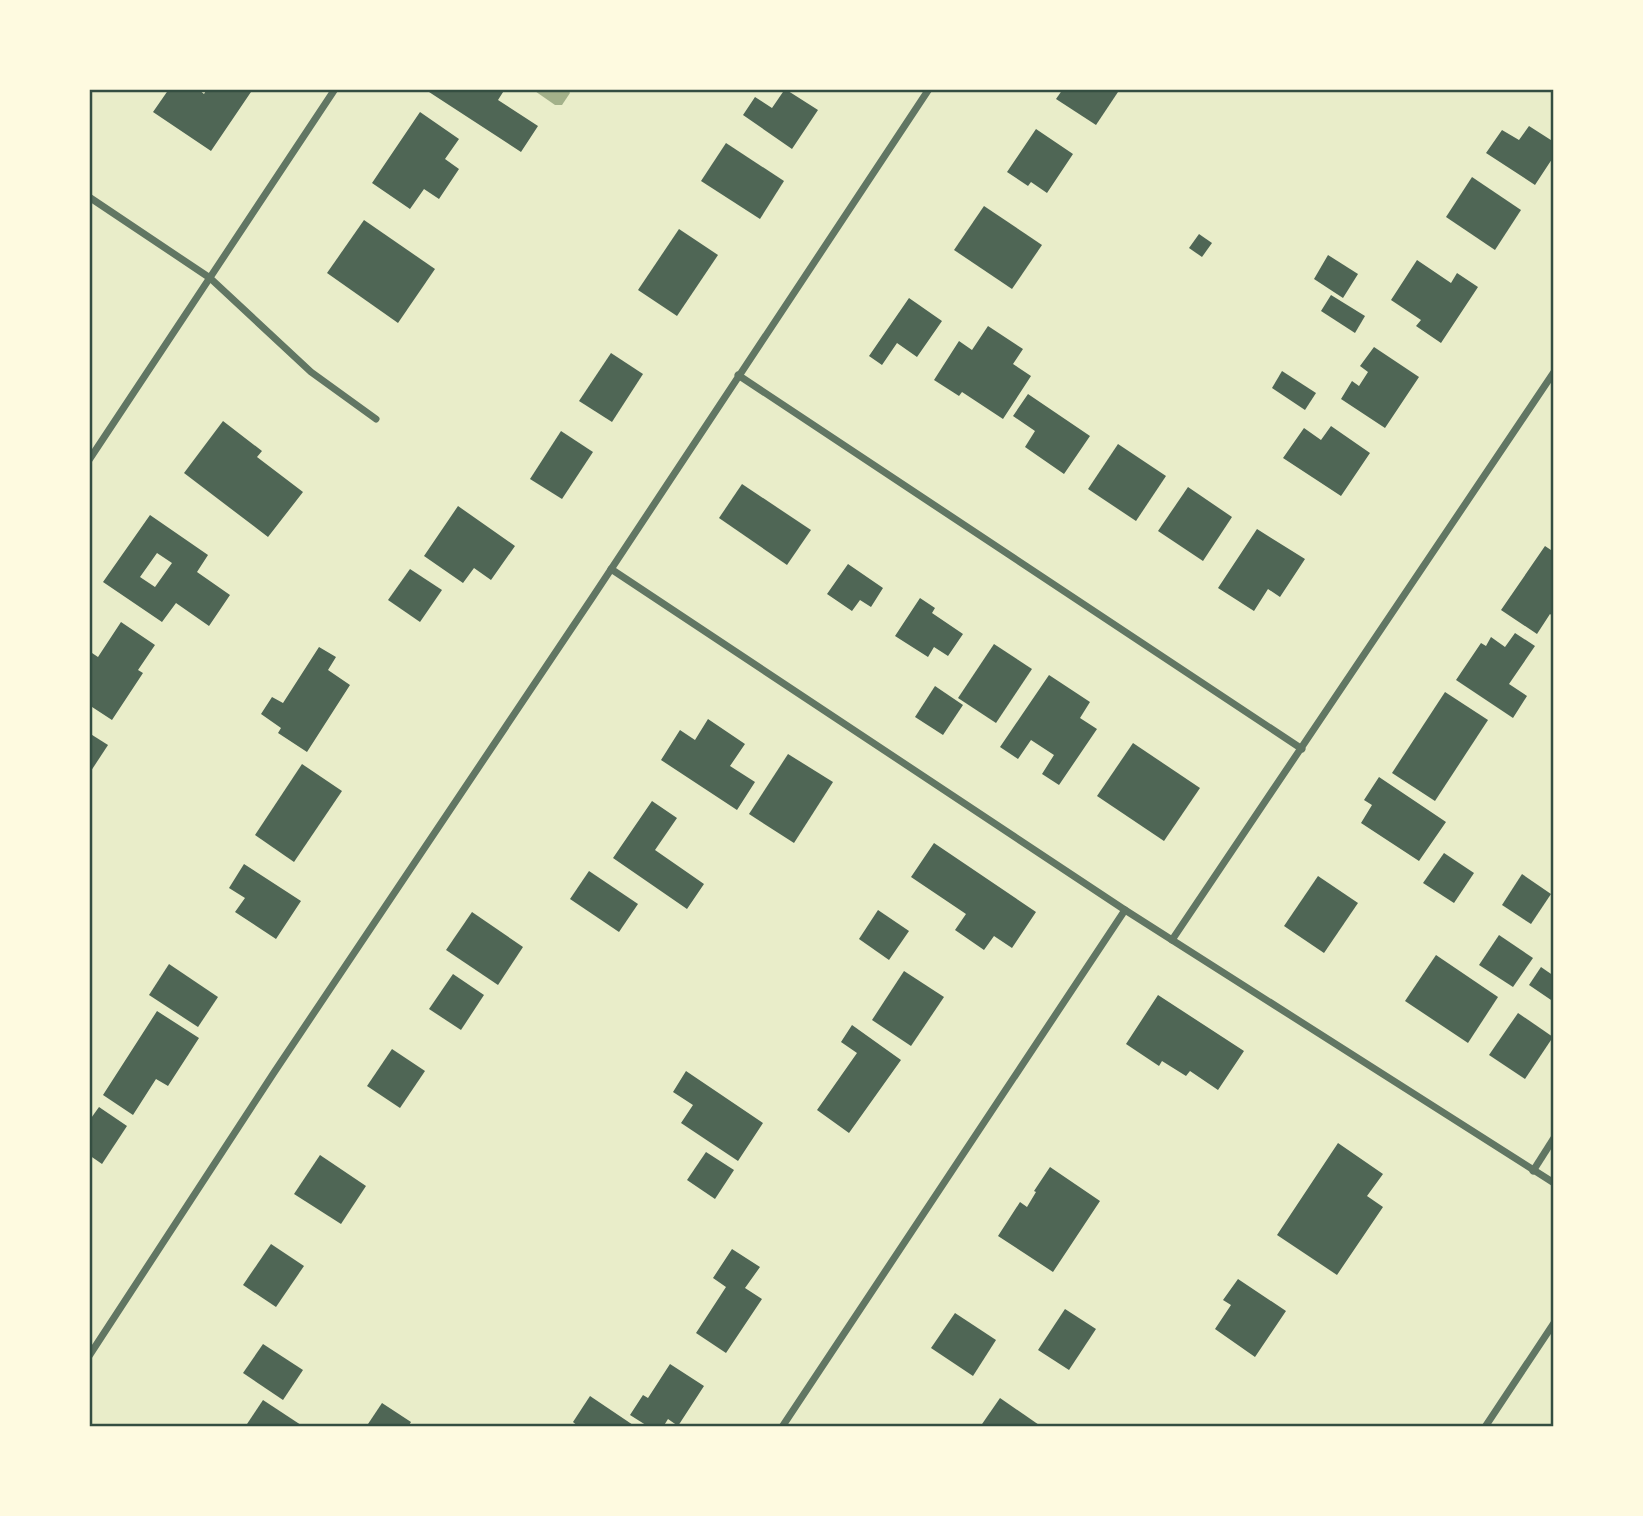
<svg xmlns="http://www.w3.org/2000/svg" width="1643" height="1516" font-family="Inter,sans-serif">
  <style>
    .water { fill: #a3b18a }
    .building { fill: #4f6655; fill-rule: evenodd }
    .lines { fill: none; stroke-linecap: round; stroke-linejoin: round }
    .minor { stroke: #617663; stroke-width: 7 }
    .neatline { fill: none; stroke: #344e41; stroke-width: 2.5 }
  </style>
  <rect width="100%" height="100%" fill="#e9edc9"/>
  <polygon class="water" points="532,89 568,89 570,93 562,105 555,105"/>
  <g class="building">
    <polygon points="169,89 198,89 204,94 207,89 253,89 211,151 153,112"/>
    <polygon points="430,89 505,89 498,100 538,126 521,152 429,92"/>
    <polygon points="785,89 818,110 792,149 743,115 755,97 772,108"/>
    <polygon points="1063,89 1120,89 1096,125 1056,99"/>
    <polygon points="420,112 459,139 445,159 459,169 439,199 424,189 410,209 372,183"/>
    <polygon points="1529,126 1554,142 1554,156 1535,185 1486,153 1502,130 1519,140"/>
    <polygon points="1036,129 1073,154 1047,193 1031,182 1028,186 1007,172"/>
    <polygon points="726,143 784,181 760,219 701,181"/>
    <polygon points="1472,177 1521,210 1495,250 1446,217"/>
    <polygon points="984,206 1042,245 1012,289 954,250"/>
    <polygon points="364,220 435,269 398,323 327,273"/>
    <polygon points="679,229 718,255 677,316 638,290"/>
    <polygon points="1199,234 1212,243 1202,257 1189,248"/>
    <polygon points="1328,255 1358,274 1343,298 1314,279"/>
    <polygon points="1417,260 1451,283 1457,273 1478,287 1441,343 1416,326 1421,320 1391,300"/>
    <polygon points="1331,295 1365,316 1355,333 1321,311"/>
    <polygon points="909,298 942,321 917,357 897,343 882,365 869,356"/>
    <polygon points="988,326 1023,349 1013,364 1031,376 1003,419 962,392 959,396 934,380 959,341 972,350"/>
    <polygon points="1374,347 1419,377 1385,428 1341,399 1352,381 1359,386 1368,372 1360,366"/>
    <polygon points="611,353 643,374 612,422 579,401"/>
    <polygon points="1282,371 1316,393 1305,410 1272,388"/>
    <polygon points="1028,394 1090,436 1064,474 1025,447 1035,431 1013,416"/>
    <polygon points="223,421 262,451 257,457 303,492 268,537 184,473"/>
    <polygon points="1331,426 1370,453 1341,496 1283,458 1304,428 1321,440"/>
    <polygon points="561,431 593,452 562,499 530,479"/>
    <polygon points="1118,444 1166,476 1136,521 1088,489"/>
    <polygon points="742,484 811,530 787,565 719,518"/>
    <polygon points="1188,487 1232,517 1203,561 1158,531"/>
    <polygon points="458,506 515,546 491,580 474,568 463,583 424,556"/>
    <path d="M150 515 208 555 197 572 230 595 209 626 176 603 162 622 103 582ZM157 553 172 563 155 587 140 577Z"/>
    <polygon points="1257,529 1305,559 1280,597 1268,589 1254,611 1218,588"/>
    <polygon points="1545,546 1554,552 1554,617 1550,614 1537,634 1501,610"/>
    <polygon points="848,564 883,588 871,607 860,600 852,611 827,594"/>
    <polygon points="410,569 442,590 420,622 388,600"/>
    <polygon points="920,598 935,608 932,613 963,634 948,656 934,647 928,657 895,636"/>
    <polygon points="121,622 155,645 138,670 143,673 112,720 89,705 89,651 98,657"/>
    <polygon points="1515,633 1535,646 1509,684 1527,696 1513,718 1456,680 1481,643 1486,646 1491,637 1505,647"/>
    <polygon points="994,644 1032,669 996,723 958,698"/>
    <polygon points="319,647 336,657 328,670 350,685 307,752 278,733 281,728 261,714 272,697 283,703"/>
    <polygon points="1049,675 1090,702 1080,718 1097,729 1059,785 1042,774 1054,755 1031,740 1018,759 1000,747"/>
    <polygon points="935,686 963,705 943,735 915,717"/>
    <polygon points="1445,692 1488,720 1435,801 1392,773"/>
    <polygon points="708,719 745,744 730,766 755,782 737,810 661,760 680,730 695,740"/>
    <polygon points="89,733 108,745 89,774"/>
    <polygon points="1133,743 1200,788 1164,841 1097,796"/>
    <polygon points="788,754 833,782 794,843 749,814"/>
    <polygon points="302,764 342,791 294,862 255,835"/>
    <polygon points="1379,777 1446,822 1419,861 1361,823 1372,805 1364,800"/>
    <polygon points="652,801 677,818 655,850 704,884 687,909 613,858"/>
    <polygon points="934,843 1036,912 1012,948 994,936 984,950 955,930 966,914 911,877"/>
    <polygon points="1444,853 1474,873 1454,903 1423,883"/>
    <polygon points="244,864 301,901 276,939 235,912 245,898 229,888"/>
    <polygon points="589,871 638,904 619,932 570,899"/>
    <polygon points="1522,874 1551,894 1531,924 1502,905"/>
    <polygon points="1318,876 1358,903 1324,953 1284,926"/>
    <polygon points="878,910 909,931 889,960 859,939"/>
    <polygon points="472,912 523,947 498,985 446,950"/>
    <polygon points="1499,935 1533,958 1513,987 1479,965"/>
    <polygon points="1436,955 1498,997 1468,1043 1405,1001"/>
    <polygon points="169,964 218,997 198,1027 149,995"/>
    <polygon points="1541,967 1554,976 1554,1002 1529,985"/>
    <polygon points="904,971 944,997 911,1046 872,1020"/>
    <polygon points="453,974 484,995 461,1030 429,1009"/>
    <polygon points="1158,995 1244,1051 1218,1090 1190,1071 1186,1076 1162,1061 1159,1066 1126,1044"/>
    <polygon points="157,1011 199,1038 168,1086 156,1079 133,1115 103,1095"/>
    <polygon points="1518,1013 1553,1037 1525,1079 1489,1055"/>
    <polygon points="852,1025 901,1060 849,1133 817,1110 857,1053 841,1042"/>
    <polygon points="392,1049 425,1071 400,1108 367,1086"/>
    <polygon points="686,1071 763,1123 738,1161 681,1123 693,1105 673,1092"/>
    <polygon points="99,1107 127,1126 102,1164 89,1155 89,1121"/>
    <polygon points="1338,1143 1383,1174 1367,1196 1383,1207 1337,1275 1277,1235"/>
    <polygon points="706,1152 734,1170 715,1199 687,1180"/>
    <polygon points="320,1155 366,1186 341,1224 294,1194"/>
    <polygon points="1050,1167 1100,1201 1053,1272 998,1236 1020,1202 1027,1207 1036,1192 1034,1191"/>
    <polygon points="271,1244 304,1266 276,1307 243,1285"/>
    <polygon points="732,1249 760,1267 745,1288 762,1299 726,1353 696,1333 726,1287 713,1278"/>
    <polygon points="1238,1279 1286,1311 1255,1357 1215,1329 1231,1305 1223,1300"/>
    <polygon points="1065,1309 1096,1329 1069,1370 1038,1350"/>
    <polygon points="955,1313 996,1340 973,1376 931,1348"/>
    <polygon points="263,1344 303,1370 283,1400 243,1373"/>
    <polygon points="670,1364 704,1386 678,1426 668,1419 663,1427 649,1427 630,1415 643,1395 648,1398"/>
    <polygon points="590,1396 636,1427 579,1427 573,1422"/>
    <polygon points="1000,1398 1042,1427 980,1427"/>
    <polygon points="263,1400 304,1427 245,1427"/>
    <polygon points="382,1403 411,1422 408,1427 366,1427"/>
  </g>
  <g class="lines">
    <g class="minor">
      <polyline points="89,197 210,278 311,372 376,419"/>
      <polyline points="738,375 1302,749"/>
      <polyline points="89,460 335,89"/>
      <polyline points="611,569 1125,910 1554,1183"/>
      <polyline points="1172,940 1554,372"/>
      <polyline points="1533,1171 1554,1138"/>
      <polyline points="89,1356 275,1071 592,598 929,89"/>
      <polyline points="782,1427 1125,910"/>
      <polyline points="1485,1427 1554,1323"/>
    </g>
  </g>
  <rect width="1643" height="1516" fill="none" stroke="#fefae0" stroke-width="182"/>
  <rect x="91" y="91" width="1461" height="1334" class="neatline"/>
</svg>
